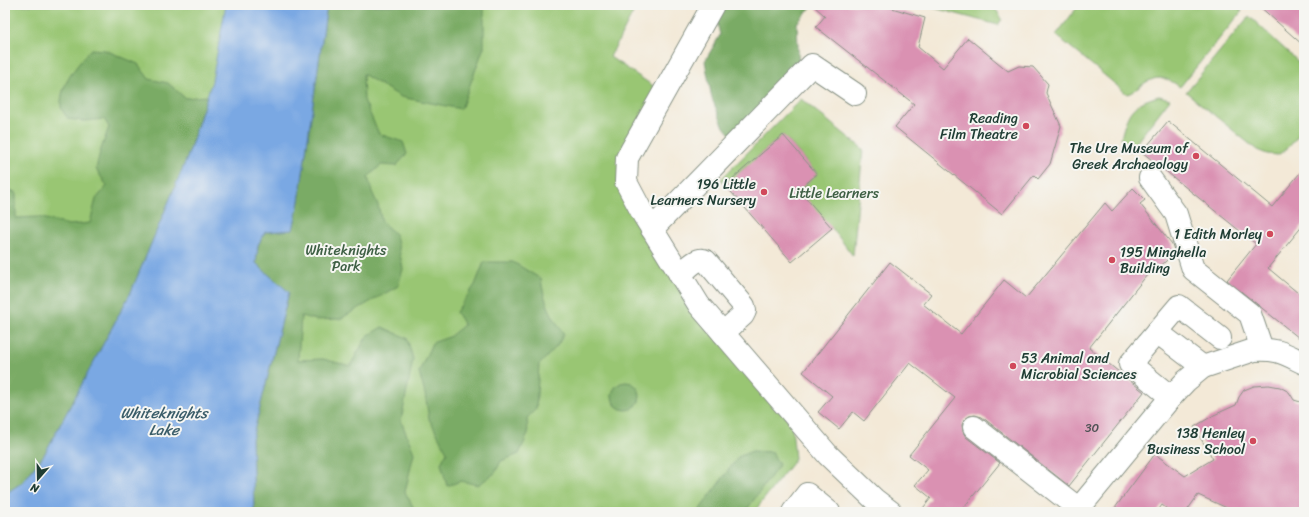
<svg xmlns="http://www.w3.org/2000/svg" width="1309" height="517" font-family="Sriracha,sans-serif">
  <style>
    .green { fill: #99c673; stroke: #5c8254 }
    .forest { fill: #7aab65; stroke: #4c744c }
    .water { fill: #7aa8e3; stroke: #4c728c }
    .building { fill: #da91b2 }
    .lines { fill: none; stroke-linecap: round; stroke-linejoin: round }
    .minor-casing { stroke: #899386; stroke-width: 24 }
    .minor { stroke: #fff; stroke-width: 22 }
    .poi-dot { fill: #d1495b; stroke: #f6f6f2; stroke-width: 1.5 }
    .labels { text-anchor: middle; dominant-baseline: central; stroke-width: 4; stroke-linejoin: round; paint-order: stroke }
    .number-label { font-size: 12px; fill: #4e5254 }
    .poi-label { font-size: 14px; fill: #1f3d34; stroke: #f6f6f2; text-anchor: end }
    .park-label { font-size: 14px; fill: #3e5f44; stroke: #f6f6f2 }
    .water-label { font-size: 15px; font-style: italic; fill: #3a5d69; stroke: #f6f6f2 }
  </style>
  <rect width="100%" height="100%" fill="#f6f6f2"/>
  <filter id="ink" filterUnits="userSpaceOnUse"><feTurbulence type="fractalNoise" baseFrequency=".025" numOctaves="2"/><feDisplacementMap in="SourceGraphic" scale="8" xChannelSelector="R" yChannelSelector="G"/><feConvolveMatrix kernelMatrix="1 2 1 2 8 2 1 2 1" color-interpolation-filters="sRGB"/></filter>
  <filter id="wash" filterUnits="userSpaceOnUse"><feTurbulence type="fractalNoise" baseFrequency=".012" numOctaves="4" result="noise"/><feDisplacementMap in="SourceGraphic" scale="16" xChannelSelector="R" yChannelSelector="G"/><feGaussianBlur stdDeviation="0.9" result="paint"/><feColorMatrix in="noise" values="0 0 0 0 0 0 0 0 0 0 0 0 0 0 0 0 0 1.4 0 .05"/><feComposite in="paint" operator="in"/></filter>
  <g filter="url(#wash)">
    <rect width="100%" height="100%" fill="#f3e9d7"/>
    <g class="green">
      <polygon points="5,5 637,5 610,57 664,93 626,183 792,426 795,459 754,512 5,512"/>
      <polygon points="923,5 990,5 997,11 1002,19 998,25"/>
      <path d="M1079 5H1235L1242 11 1180 87C1164 75 1154 75 1138 88 1134 90 1132 93 1127 94L1056 35Z"/>
      <polygon points="1249,16 1304,67 1304,128 1289,147 1278,155 1267,154 1257,150 1186,92"/>
      <path d="M1159 96 1170 99 1129 152 1121 138C1128 111 1131 104 1159 96Z"/>
      <polygon points="801,99 863,149 853,256 832,228 783,204 817,174 783,135 725,185 721,179"/>
    </g>
    <g class="forest">
      <polygon points="327,5 484,5 484,47 461,109 401,97 363,74 364,100 379,134 403,142 407,154 396,166 381,165 368,177 372,192 378,205 382,222 396,235 403,269 398,286 340,319 316,320 301,316 298,360 323,359 350,366 367,336 382,327 407,338 413,359 401,421 414,453 405,492 416,512 254,512 252,439 289,293 262,269 256,263 258,245 265,232 293,230 299,201"/>
      <polygon points="716,5 813,5 797,23 799,73 733,138 724,127 712,99 705,61 720,35 714,9"/>
      <path d="M91 49 105 50 138 64 149 79 168 83 185 98 207 96 187 158 131 292 44 455 23 482 5 494V191L16 192V218L38 217 69 225 90 223 96 199 107 186 96 169 100 152 109 127 104 119 84 121 68 119C66 115 61 110 61 106 60 83 78 65 91 49Z"/>
      <path d="M484 262H513L541 279C544 302 551 315 564 334L557 346 539 365 536 409 527 418 528 434 519 454 501 461 495 473 478 485 461 481 447 486 441 463 447 452 429 419 425 394 419 372 432 343 449 337 464 325 456 312 475 285Z"/>
      <circle cx="626" cy="396" r="14"/>
      <polygon points="752,451 772,452 779,465 745,512 698,512 738,457"/>
    </g>
    <polygon class="water" points="226,5 327,5 299,201 293,230 265,232 258,245 256,263 262,269 289,292 252,439 254,512 5,512 5,494 23,482 44,455 131,292 187,158 212,81"/>
    <g id="blocks">
      <g class="building">
        <polygon points="813,5 882,5 925,18 918,47 943,68 968,38 1008,71 1019,66 1033,67 1048,84 1046,93 1061,126 1050,164 1038,179 1034,175 1002,214 895,127 914,104 816,27 825,16"/>
        <polygon points="1258,5 1304,5 1304,46"/>
        <polygon points="1168,121 1272,207 1304,168 1304,224 1268,268 1304,298 1304,342 1227,280 1256,244 1142,152"/>
        <polygon points="783,135 817,174 799,190 832,228 792,262 725,185"/>
        <polygon points="1133,188 1145,200 1140,204 1172,244 1175,253 1156,270 1147,275 1089,348 1144,392 1069,486 982,417 975,415 969,416 964,420 962,425 963,432 966,437 1000,463 960,512 920,512 931,498 915,485 928,470 909,455 955,398 910,363 864,421 853,412 839,429 818,412 832,396 803,372 890,262 931,294 923,304 961,334 1004,280 1026,298 1105,203 1112,211"/>
        <polygon points="1269,385 1280,387 1289,392 1294,400 1304,403 1304,512 1236,512 1198,495 1186,512 1171,512 1162,505 1157,512 1112,512 1155,454 1185,476 1213,459 1194,427 1214,415 1236,405 1239,397 1244,390 1254,386"/>
      </g>
    </g>
  </g>
  <g filter="url(#ink)">
    <use href="#blocks" fill-opacity="0" stroke="#899386" stroke-width="1"/>
    <g class="lines">
      <defs>
        <g id="minor">
          <polyline points="713,5 627,158 626,182 644,216 699,305 828,455 874,499 891,512"/>
          <polyline points="1150,178 1176,214 1193,269 1250,314 1262,349"/>
          <polyline points="652,229 812,65 855,94"/>
          <path d="M680 275C687 269 697 256 706 261L744 306 745 311 743 315 723 333"/>
          <polyline points="1157,332 1179,306 1220,338"/>
          <polyline points="1171,397 1130,364 1157,332 1203,367"/>
          <polyline points="974,427 1079,509"/>
          <polyline points="793,512 807,494 829,512"/>
          <path d="M1076 512 1171 397 1186 381 1203 367 1254 350C1277 348 1285 354 1304 363"/>
        </g>
      </defs>
      <use href="#minor" class="minor-casing"/>
      <use href="#minor" class="minor"/>
    </g>
  </g>
  <g class="poi-dot">
    <circle cx="1026" cy="126" r="4"/>
    <circle cx="1196" cy="156" r="4"/>
    <circle cx="764" cy="192" r="4"/>
    <circle cx="1270" cy="234" r="4"/>
    <circle cx="1112" cy="260" r="4"/>
    <circle cx="1013" cy="366" r="4"/>
    <circle cx="1253" cy="441" r="4"/>
  </g>
  <g class="labels">
    <g class="number-label">
      <text x="1092" y="428">30</text>
    </g>
    <g class="poi-label">
      <text x="1018" y="118">Reading<tspan x="1018" dy="16">Film Theatre</tspan></text>
      <text x="1188" y="148">The Ure Museum of<tspan x="1188" dy="16">Greek Archaeology</tspan></text>
      <text x="756" y="184">196 Little<tspan x="756" dy="16">Learners Nursery</tspan></text>
      <text x="1262" y="234">1 Edith Morley</text>
      <text x="1120" y="252" text-anchor="start">195 Minghella<tspan x="1120" dy="16">Building</tspan></text>
      <text x="1021" y="358" text-anchor="start">53 Animal and<tspan x="1021" dy="16">Microbial Sciences</tspan></text>
      <text x="1245" y="433">138 Henley<tspan x="1245" dy="16">Business School</tspan></text>
    </g>
    <g class="park-label">
      <text x="834" y="193">Little Learners</text>
      <text x="346" y="250">Whiteknights<tspan x="346" dy="16">Park</tspan></text>
    </g>
    <g class="water-label">
      <text x="164" y="413">Whiteknights<tspan x="164" dy="17">Lake</tspan></text>
    </g>
  </g>
  <rect width="1309" height="517" fill="none" stroke="#f6f6f2" stroke-width="20"/>
  <g transform="translate(38 479) rotate(200)" stroke="#f6f6f2" stroke-width="3" paint-order="stroke">
  <path d="M0-3L7 15L0 10L-7 15Z" fill="#1f3d34"/>
  <text y="-6" font-size="11" font-weight="bold" text-anchor="middle" fill="#1f3d34">N</text>
  </g>
</svg>
